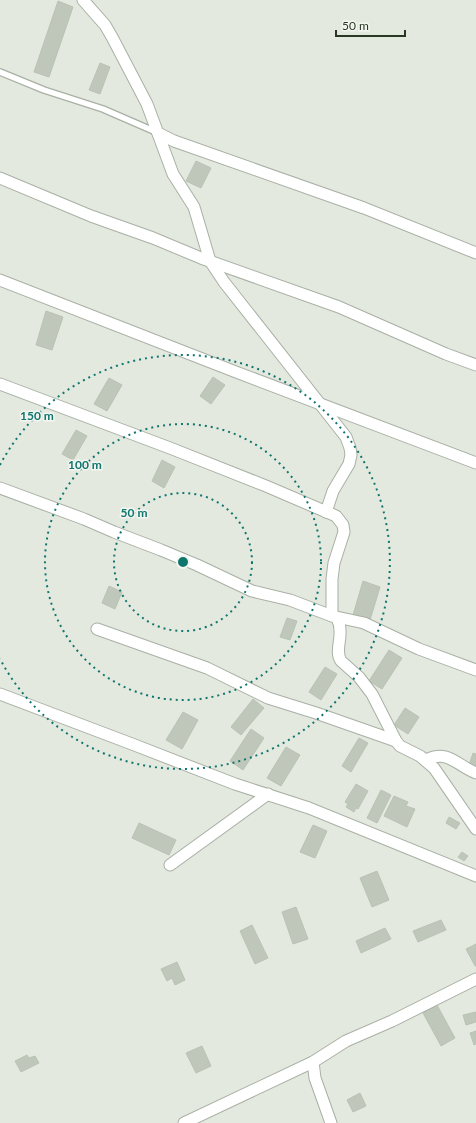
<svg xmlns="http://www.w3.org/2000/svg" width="476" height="1123" font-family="Lato,sans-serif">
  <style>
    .building { fill: #bec7b9; stroke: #b9c2b4 }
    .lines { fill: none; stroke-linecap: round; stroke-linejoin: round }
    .service-casing { stroke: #a8b0a4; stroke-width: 8 }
    .minor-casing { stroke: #a8b0a4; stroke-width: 13 }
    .service { stroke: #fff; stroke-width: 5.5 }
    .minor { stroke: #fff; stroke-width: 11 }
    .ring { fill: none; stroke: #0f766e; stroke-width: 2; stroke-dasharray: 2 4 }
    .centre { fill: #0f766e; stroke: #f3f6f0; stroke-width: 2 }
    .ring-label { font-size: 12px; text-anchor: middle; font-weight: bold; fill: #0f766e; stroke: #f3f6f0; stroke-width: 3; stroke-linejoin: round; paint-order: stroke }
  </style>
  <rect width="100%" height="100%" fill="#e4e9e0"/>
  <g class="building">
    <polygon points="58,1 73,7 49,77 34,72"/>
    <polygon points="100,63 110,67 100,94 89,90"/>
    <polygon points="196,161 211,168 201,188 186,181"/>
    <polygon points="46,311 63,317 52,350 36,345"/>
    <polygon points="213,377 225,385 211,404 200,396"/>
    <polygon points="109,378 122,385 107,411 94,404"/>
    <polygon points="76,430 87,436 73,460 62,454"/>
    <polygon points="162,460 175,467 164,488 152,481"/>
    <polygon points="363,581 380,587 370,620 353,615"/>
    <polygon points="109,586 122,592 115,609 102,603"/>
    <polygon points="287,618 297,621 290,640 280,637"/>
    <polygon points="389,650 402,658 382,689 369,681"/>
    <polygon points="325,667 337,674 321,700 309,692"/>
    <polygon points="253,699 264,708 241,735 231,727"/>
    <polygon points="405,708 419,717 408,734 394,725"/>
    <polygon points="183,712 198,720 182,749 166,740"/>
    <polygon points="251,729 264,738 243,770 230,761"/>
    <polygon points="359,738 368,743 351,772 342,766"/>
    <polygon points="286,747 300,755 281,786 267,778"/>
    <polygon points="473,753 476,754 476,770 468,768"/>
    <polygon points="356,784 368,791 358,809 356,808 354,812 346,807 348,804 345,802"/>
    <polygon points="381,790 391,795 377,823 367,818"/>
    <polygon points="394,796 408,802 406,806 415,809 407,827 384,816"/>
    <polygon points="449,817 460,823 456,829 446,823"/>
    <polygon points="139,823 176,840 169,855 132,838"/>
    <polygon points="313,825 327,831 315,858 300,852"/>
    <polygon points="462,852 468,856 464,861 458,857"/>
    <polygon points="377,871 389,900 372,907 360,878"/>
    <polygon points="296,907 308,939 293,944 282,912"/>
    <polygon points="441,920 446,930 418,942 413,931"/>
    <polygon points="252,925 268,958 255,964 240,931"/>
    <polygon points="385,928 391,939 361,953 356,941"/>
    <polygon points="476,944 476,966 475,966 466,949"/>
    <polygon points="177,962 185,980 175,985 172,978 167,981 161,969"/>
    <polygon points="437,1005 455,1038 441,1046 423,1013"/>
    <polygon points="476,1012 476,1022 466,1025 463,1015"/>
    <polygon points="476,1031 476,1044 474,1045 470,1033"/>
    <polygon points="202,1046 211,1066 196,1073 186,1053"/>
    <polygon points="27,1055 29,1058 35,1056 39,1063 21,1072 15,1061"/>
    <polygon points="360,1093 366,1106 353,1112 347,1100"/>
  </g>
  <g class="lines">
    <defs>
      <polyline id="service" points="0,72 44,90 103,109 156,132"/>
      <g id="minor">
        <polyline points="83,0 105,25 112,37 147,104 173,174 194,207 210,261 224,282 346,437 350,448 351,455 349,464 333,491 326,512"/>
        <polyline points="158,133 174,141 364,208 476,253"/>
        <polyline points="0,178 91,216 153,238 201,258 339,307 446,354 476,365"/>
        <polyline points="0,280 236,372 476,463"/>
        <polyline points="0,384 170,448 266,486 336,516 343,525 344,532 334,563 332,579 332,616"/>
        <polyline points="0,488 84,519 114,532 161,550 197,565 252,591 290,600 332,616 364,623 419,649 476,670"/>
        <path d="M337 618C339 622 340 626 340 631 341 641 335 652 341 661L359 677 372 694 396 741 400 746 420 756 434 768 476 829"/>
        <polyline points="97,629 207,668 268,698 316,713 396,741"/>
        <polyline points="0,694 132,744 235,784 309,808 476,876"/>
        <path d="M426 760C448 749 456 765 476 773"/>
        <polyline points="170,865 268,794"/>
        <polyline points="313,1062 315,1078 331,1123"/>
        <polyline points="184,1123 313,1062 346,1041 392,1021 476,979"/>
      </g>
    </defs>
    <use href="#service" class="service-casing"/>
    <use href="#minor" class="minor-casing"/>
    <use href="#service" class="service"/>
    <use href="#minor" class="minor"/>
  </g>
  <g class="ring">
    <circle cx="183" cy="562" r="69"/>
    <circle cx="183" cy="562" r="138"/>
    <path d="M0 465A207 207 0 1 1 0 659"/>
  </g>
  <circle cx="183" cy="562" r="6" class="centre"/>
  <g class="ring-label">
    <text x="37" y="420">150 m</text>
    <text x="85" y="469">100 m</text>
    <text x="134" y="517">50 m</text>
  </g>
  <path d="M336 30v6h69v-6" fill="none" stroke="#283823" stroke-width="2"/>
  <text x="342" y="30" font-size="12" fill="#283823" stroke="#f3f6f0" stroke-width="3" paint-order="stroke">50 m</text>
</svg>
